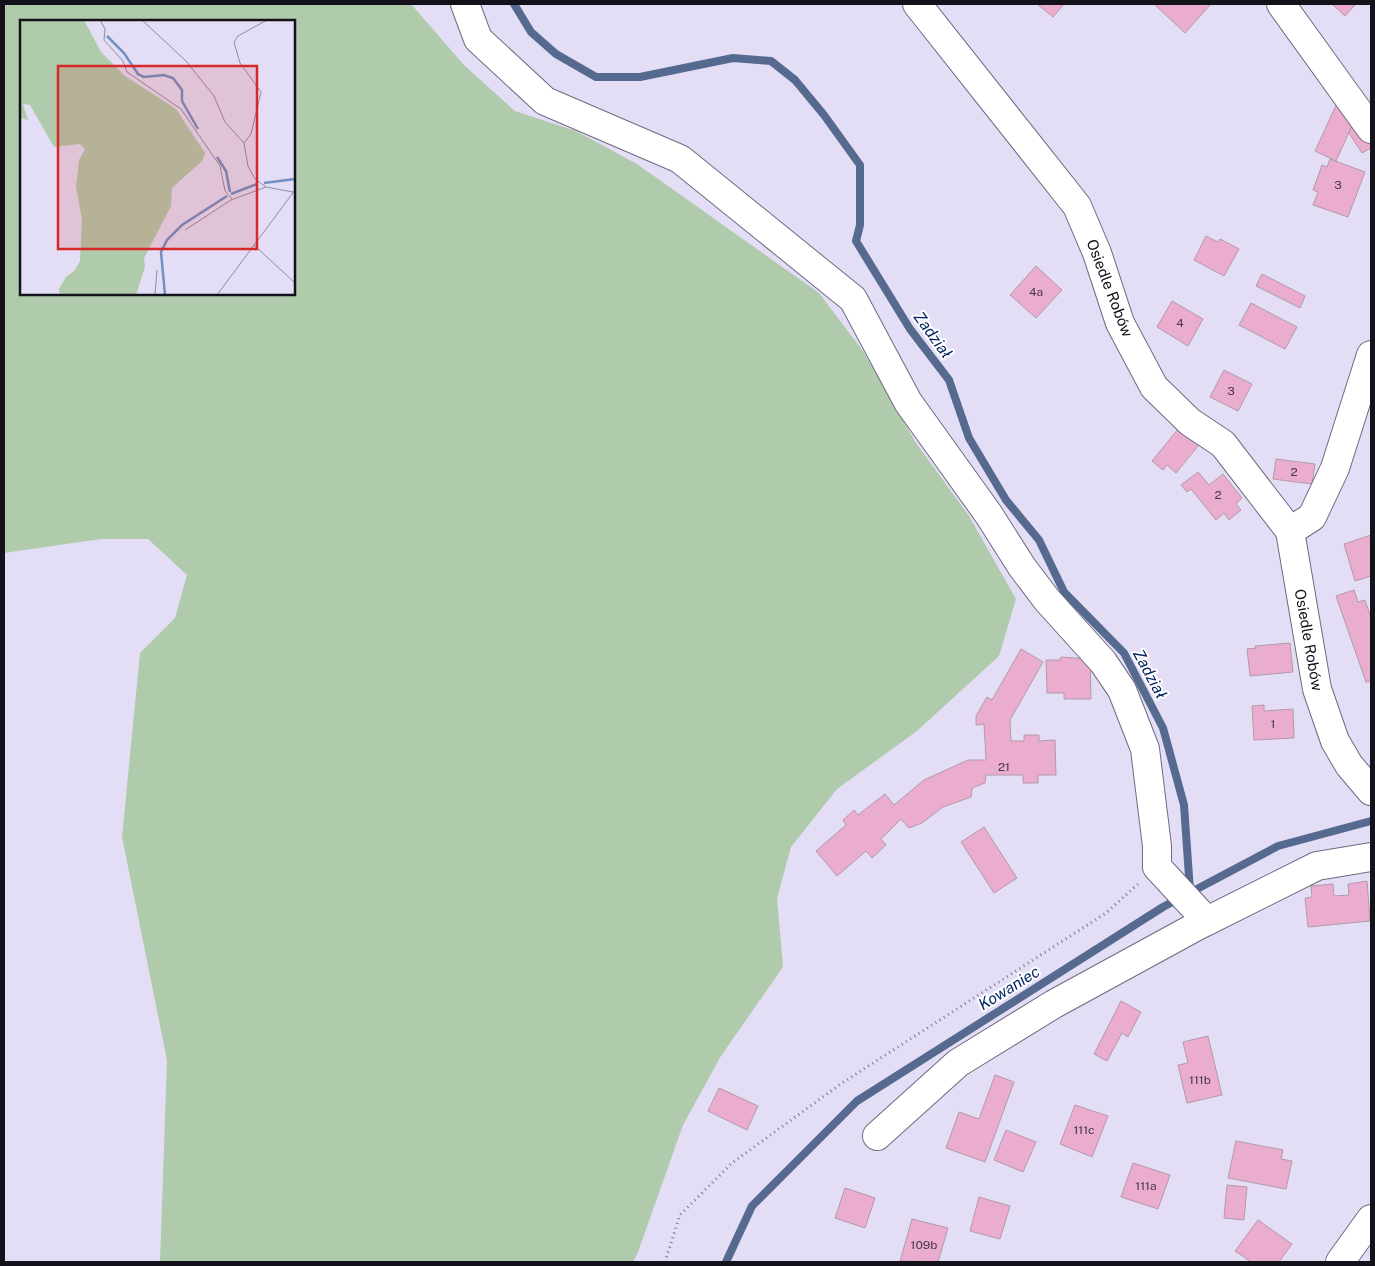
<svg xmlns="http://www.w3.org/2000/svg" width="1375" height="1266" font-family="'Public Sans',sans-serif">
  <style>
    .green { fill: #b0cbab; fill-rule: evenodd }
    .lines { fill: none; stroke-linecap: round; stroke-linejoin: round }
    .stream { stroke: #56698f; stroke-width: 8 }
    .building { fill: #eaadcf; stroke: #b29aa7 }
    .street-casing { stroke: #6f6a7f; stroke-width: 30 }
    .secondary-casing { stroke: #6f6a7f; stroke-width: 30 }
    .path { stroke: #7c7989; stroke-width: 3; stroke-dasharray: 1 4; stroke-linecap: butt }
    .street { stroke: #fff; stroke-width: 28 }
    .secondary { stroke: #fff; stroke-width: 28 }
    .labels { text-anchor: middle; dominant-baseline: central; stroke-width: 4; stroke-linejoin: round; paint-order: stroke }
    .number-label { font-size: 12px; fill: #493846 }
    .street-label { font-size: 15px; fill: #131119; stroke: #fff }
    .water-label { font-size: 16px; font-style: italic; fill: #052663; stroke: #fff }
    .inset-river { fill: none; stroke: #728fc2; stroke-width: 2.5 }
    .inset-road { fill: none; stroke: #908c9e; stroke-width: 1 }
    .view { fill: #d62828; fill-opacity: 0.15; stroke: #d62828; stroke-width: 2.5 }
    .inset-edge { fill: none; stroke: #131119; stroke-width: 2.5 }
  </style>
  <rect width="100%" height="100%" fill="#e3def6"/>
  <path class="green" d="M4 4H411L464 65 515 111 576 131 637 164 819 293 863 351 916 443 969 516 1016 599 999 656 917 731 837 789 791 847 777 898 783 967 721 1056 683 1125 638 1252 633 1262H160L167 1060 122 837 140 653 175 618 187 575 148 539H101L4 553ZM21 21H294V294H21Z"/>
  <g class="lines">
    <g class="stream">
      <polyline points="514,4 531,32 556,54 596,77 640,77 733,58 771,61 795,80 824,115 860,165 860,225 856,241 910,329 949,380 969,438 1006,500 1039,540 1064,592 1124,653 1163,728 1184,805 1190,891"/>
      <polyline points="726,1262 752,1206 857,1101 1163,907 1278,846 1371,821"/>
    </g>
  </g>
  <g class="building">
    <polygon points="1037,4 1064,4 1053,17"/>
    <polygon points="1154,4 1211,4 1185,33"/>
    <polygon points="1332,4 1356,4 1345,16"/>
    <polygon points="1338,101 1355,119 1336,161 1315,151"/>
    <polygon points="1355,119 1371,146 1371,148 1362,153 1349,133"/>
    <polygon points="1330,159 1365,172 1348,217 1313,205 1318,192 1313,190 1322,165 1327,167"/>
    <polygon points="1206,236 1218,242 1220,239 1239,249 1224,276 1194,260"/>
    <polygon points="1036,266 1062,290 1036,318 1010,295"/>
    <polygon points="1262,274 1305,296 1300,308 1256,286"/>
    <polygon points="1172,301 1203,319 1188,346 1157,327"/>
    <polygon points="1251,303 1297,327 1285,349 1239,325"/>
    <polygon points="1224,370 1252,384 1238,411 1210,397"/>
    <polygon points="1183,423 1203,440 1176,473 1167,465 1163,470 1152,461"/>
    <polygon points="1276,459 1315,464 1312,484 1273,479"/>
    <polygon points="1198,472 1209,485 1223,474 1242,498 1236,504 1241,510 1229,520 1224,513 1216,520 1191,489 1187,492 1181,485"/>
    <polygon points="1371,535 1371,576 1355,581 1344,544"/>
    <polygon points="1354,590 1358,602 1365,600 1371,618 1371,681 1366,682 1336,596"/>
    <polygon points="1290,643 1293,672 1250,676 1247,649 1256,648 1255,646"/>
    <polygon points="1021,649 1043,662 1010,720 1011,741 1024,741 1024,735 1039,735 1039,741 1055,740 1056,775 1038,775 1038,783 1023,783 1023,775 986,775 985,783 972,788 971,797 943,807 922,823 909,828 901,819 881,839 886,845 872,858 866,851 837,876 816,851 846,825 843,820 854,810 858,815 885,794 894,805 924,780 968,760 986,760 984,724 976,725 976,716 987,697 992,700"/>
    <polygon points="1061,657 1090,659 1091,699 1064,699 1064,693 1047,693 1046,660 1060,660"/>
    <polygon points="1264,705 1264,711 1293,709 1294,738 1254,740 1252,706"/>
    <polygon points="984,827 1017,878 994,893 961,842"/>
    <polygon points="1367,881 1370,921 1308,927 1305,898 1312,897 1311,886 1333,884 1334,896 1349,895 1348,884"/>
    <polygon points="1121,1001 1141,1012 1128,1037 1122,1033 1107,1061 1094,1054"/>
    <polygon points="1208,1036 1222,1095 1187,1103 1178,1065 1188,1063 1183,1042"/>
    <polygon points="995,1075 1014,1082 985,1162 946,1148 959,1112 979,1119"/>
    <polygon points="719,1088 758,1106 747,1130 708,1111"/>
    <polygon points="1075,1105 1108,1116 1092,1157 1060,1144"/>
    <polygon points="1006,1130 1036,1142 1023,1172 994,1160"/>
    <polygon points="1236,1141 1283,1150 1281,1159 1292,1161 1286,1189 1228,1178"/>
    <polygon points="1133,1163 1170,1175 1158,1209 1121,1197"/>
    <polygon points="1227,1185 1247,1187 1244,1220 1224,1218"/>
    <polygon points="845,1188 875,1198 865,1228 835,1218"/>
    <polygon points="979,1197 1010,1206 1000,1239 970,1231"/>
    <polygon points="912,1219 948,1228 938,1262 900,1261"/>
    <polygon points="1258,1220 1292,1244 1279,1262 1251,1262 1235,1251"/>
  </g>
  <g class="lines">
    <defs>
      <g id="street">
        <polyline points="465,4 478,39 545,101 680,159 853,299 908,402 989,515 1022,567 1047,600 1103,662 1122,690 1145,749 1157,846 1157,867 1207,921"/>
        <polyline points="917,4 1077,206 1097,253 1120,323 1154,387 1190,422 1223,444 1290,531 1317,689 1335,741 1349,765 1371,791"/>
        <polyline points="1281,4 1371,129"/>
        <polyline points="1290,531 1312,517 1335,468 1371,355"/>
        <polyline points="877,1136 958,1063 1054,1004 1197,926 1317,866 1371,857"/>
      </g>
      <polyline id="secondary" points="1340,1262 1371,1219"/>
    </defs>
    <use href="#street" class="street-casing"/>
    <use href="#secondary" class="secondary-casing"/>
    <polyline class="path" points="665,1262 680,1215 732,1163 842,1083 1106,913 1138,884"/>
    <use href="#street" class="street"/>
    <use href="#secondary" class="secondary"/>
  </g>
  <g class="labels">
    <g class="number-label">
      <text x="1338" y="185">3</text>
      <text x="1036" y="292">4a</text>
      <text x="1180" y="323">4</text>
      <text x="1231" y="391">3</text>
      <text x="1294" y="472">2</text>
      <text x="1218" y="495">2</text>
      <text x="1273" y="724">1</text>
      <text x="1004" y="767">21</text>
      <text x="1200" y="1080">111b</text>
      <text x="1084" y="1130">111c</text>
      <text x="1146" y="1186">111a</text>
      <text x="924" y="1245">109b</text>
    </g>
    <g class="street-label">
      <text transform="translate(1110 288) rotate(69)">Osiedle Robów</text>
      <text transform="translate(1309 640) rotate(80)">Osiedle Robów</text>
    </g>
    <g class="water-label">
      <text transform="translate(933 335) rotate(54)">Zadział</text>
      <text transform="translate(1150 674) rotate(62)">Zadział</text>
      <text transform="translate(1009 988) rotate(-32)">Kowaniec</text>
    </g>
  </g>
  <g transform="translate(20 20)">
    <rect width="275" height="275" fill="#e3def6"/>
    <path d="M0 0H64L81 32 105 56 156 89 185 133 182 141 152 168 151 186 124 238 125 247 116 275H40L39 269 46 257 55 250 60 241 62 199 56 167 59 140 65 129 60 124 34 127 10 85 3 84 8 100 0 98Z" fill="#b0cbab"/>
    <path class="inset-river" d="M87 16 104 33 118 54 124 57 144 55 153 58 162 70V81L178 109M197 137 206 151 210 172M244 163 275 159M211 174 237 164M145 275 141 232 147 220 162 205 207 176"/>
    <path class="inset-road" d="M80 0 85 9 84 20 103 41 107 52 161 89 200 146 205 171 212 179M122 0 166 41 194 76 205 102 224 123 228 146 235 159 246 167 273 172M224 123 231 114 241 72 220 43 214 22 218 16 247 0M165 210 211 180 246 167M234 225 275 263M135 275 137 250M197 275 275 170"/>
    <path class="view" d="M38 46H237V229H38Z"/>
    <rect width="275" height="275" class="inset-edge"/>
  </g>
  <rect width="1375" height="1266" fill="none" stroke="#131119" stroke-width="10"/>
</svg>
